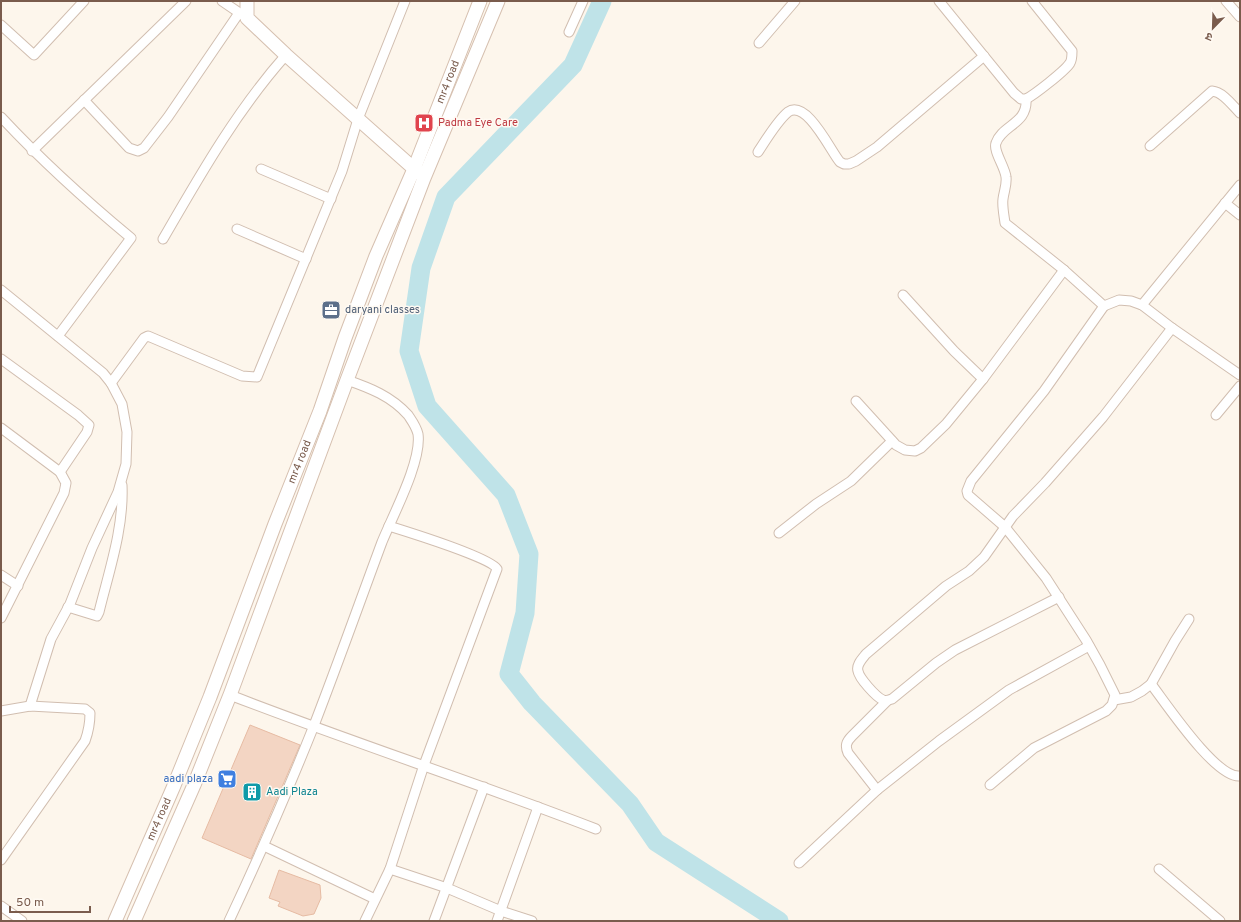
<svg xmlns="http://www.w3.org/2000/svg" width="1241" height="922" font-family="Overpass,'Noto Sans Devanagari',sans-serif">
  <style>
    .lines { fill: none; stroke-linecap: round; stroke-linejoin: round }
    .river { stroke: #bfe3e8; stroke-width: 19 }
    .building { fill: #f3d5c3; stroke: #e6bba3 }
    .street-casing { stroke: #d1beb0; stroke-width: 11 }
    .secondary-casing { stroke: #d6c0b0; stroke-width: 15 }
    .street { stroke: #fff; stroke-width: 9 }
    .secondary { stroke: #fff; stroke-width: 13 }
    .labels { text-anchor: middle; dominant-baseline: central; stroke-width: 3; stroke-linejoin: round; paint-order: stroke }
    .street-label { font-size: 11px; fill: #7a5c4d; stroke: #fffaf3 }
    .health-label { font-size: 11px; fill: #be3a42; stroke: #fffaf3; text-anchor: start }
    .service-label { font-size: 11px; fill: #4e5e75; stroke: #fffaf3; text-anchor: start }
    .shop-label { font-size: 11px; fill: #366cbe; stroke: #fffaf3; text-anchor: end }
    .culture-label { font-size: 11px; fill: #0d838f; stroke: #fffaf3; text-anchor: start }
  </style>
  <rect width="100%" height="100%" fill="#fdf6ec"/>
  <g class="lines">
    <polyline class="river" points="602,1 573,65 446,197 421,268 409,351 427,406 506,495 529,554 525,613 509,674 532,703 630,804 656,842 779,921"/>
  </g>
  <g class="building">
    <polygon points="250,725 300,745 251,859 202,838"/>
    <polygon points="279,870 320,885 321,898 314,914 303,916 278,906 280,902 269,898"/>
  </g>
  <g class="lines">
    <defs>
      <g id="street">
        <polyline points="222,1 244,16"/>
        <path d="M939 1 1014 93 1021 99H1026C1034 95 1065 71 1070 63 1072 60 1072 55 1072 51L1032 1"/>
        <polyline points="1226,1 1240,17"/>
        <polyline points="1,25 34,55 84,1"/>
        <polyline points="569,32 583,1"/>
        <polyline points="759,43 795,1"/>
        <polyline points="84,100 129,148 138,151 144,148 168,117 239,13"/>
        <path d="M1 117C42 161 84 199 131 238L58 336"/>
        <path d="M1150 146 1212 91C1223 92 1232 105 1240 113"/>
        <polyline points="32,151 186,1"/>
        <path d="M758 152C766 140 777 121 788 112 807 99 831 152 840 162L844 164H849L856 161 877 147 984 56"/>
        <polyline points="261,169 331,199"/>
        <polyline points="1225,203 1240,215"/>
        <polyline points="237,229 306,259"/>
        <path d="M163 239C200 175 237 110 286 55"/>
        <polyline points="1,290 103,373 111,383 122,404 127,432 126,464 118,492 92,548 70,604 51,639 30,706"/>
        <polyline points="903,295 954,351 983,379"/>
        <polyline points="1142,305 1240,185"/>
        <polyline points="1104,306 1119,300 1131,301 1142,305 1172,328 1240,375"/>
        <polyline points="1,359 78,415 89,425 87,432 60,472"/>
        <polyline points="111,383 144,338 148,336 242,376 257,377 342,171 358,119 405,1"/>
        <polyline points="856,401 896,445 905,450 915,451 921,448 946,424 983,379 1064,270"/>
        <polyline points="1216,415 1240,386"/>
        <polyline points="1,428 60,472 66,483 64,493 1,618"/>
        <polyline points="779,533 816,504 851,481 892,441"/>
        <polyline points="1,575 18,586"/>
        <path d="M1059 597 955 650 936 663 892 699C889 700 885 701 883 700 876 697 859 678 858 671 856 665 862 659 866 654L946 586 969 571 984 557 1013 516 1045 483 1103 417 1172 328"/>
        <path d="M68 607 97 616 99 612C109 571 124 528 122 485"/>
        <path d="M1151 684C1165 702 1216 779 1240 776"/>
        <path d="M230 695C351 742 475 782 596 829"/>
        <polyline points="1114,700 1131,697 1142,691 1151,684 1175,641 1189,619"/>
        <path d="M1 711 30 706 85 709 90 713C90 724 89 730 85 741L1 860"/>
        <path d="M990 785 1034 748 1106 711 1112 705 1115 695 1100 665 1086 640 1046 578 1005 527 968 495 967 491 971 481 1044 391 1104 306 1064 270 1005 223C1004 215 1002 206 1003 199 1004 191 1007 185 1006 177 1005 167 993 151 996 143 1002 125 1028 124 1026 99"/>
        <path d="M877 790 848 753C845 746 846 742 852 736L887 701"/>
        <polyline points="264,846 375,899"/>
        <polyline points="799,863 877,790 939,741 1009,690 1089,646"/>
        <polyline points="390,869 447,888 501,911 532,921"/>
        <polyline points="1159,869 1220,921"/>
        <polyline points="1,906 22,921"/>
        <path d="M229 921C259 857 287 793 313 728 337 666 359 604 382 542 393 515 422 461 418 434 416 426 412 421 408 415 391 396 370 388 347 380"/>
        <path d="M365 921 390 869 424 765 497 569C493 558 405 531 389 526"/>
        <polyline points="434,921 484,787"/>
        <polyline points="497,921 538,807"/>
      </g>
      <g id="secondary">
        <polyline points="247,1 247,18 286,55 420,174"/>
        <path id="s1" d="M115 921 173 788 210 697 275 524 320 411 345 338 376 256 414 169 480 1"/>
        <polyline points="134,921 194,785 230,695 347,380 424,178 498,1"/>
      </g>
    </defs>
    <use href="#street" class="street-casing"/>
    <use href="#secondary" class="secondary-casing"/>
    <use href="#street" class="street"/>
    <use href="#secondary" class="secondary"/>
  </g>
  <defs>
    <symbol id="hospital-square" viewBox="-11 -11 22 22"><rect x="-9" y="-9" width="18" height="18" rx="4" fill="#e0444e" stroke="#fffaf3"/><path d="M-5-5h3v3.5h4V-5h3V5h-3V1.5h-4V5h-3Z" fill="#fff"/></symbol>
    <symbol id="office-square" viewBox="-11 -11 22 22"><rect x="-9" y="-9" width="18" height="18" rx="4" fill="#5c6f8a" stroke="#fffaf3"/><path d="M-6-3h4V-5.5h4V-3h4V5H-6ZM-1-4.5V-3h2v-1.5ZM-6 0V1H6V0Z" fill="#fff"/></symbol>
    <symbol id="supermarket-square" viewBox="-11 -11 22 22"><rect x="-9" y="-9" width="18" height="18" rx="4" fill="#3f7fe0" stroke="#fffaf3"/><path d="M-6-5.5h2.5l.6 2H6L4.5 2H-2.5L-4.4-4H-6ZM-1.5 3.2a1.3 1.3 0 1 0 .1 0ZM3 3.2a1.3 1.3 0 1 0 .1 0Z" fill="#fff"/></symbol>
    <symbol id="building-square" viewBox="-11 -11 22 22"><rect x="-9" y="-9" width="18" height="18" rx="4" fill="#0f9aa8" stroke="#fffaf3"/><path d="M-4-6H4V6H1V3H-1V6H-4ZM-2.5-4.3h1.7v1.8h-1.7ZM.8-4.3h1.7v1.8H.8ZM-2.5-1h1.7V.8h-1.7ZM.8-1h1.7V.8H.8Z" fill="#fff"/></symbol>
  </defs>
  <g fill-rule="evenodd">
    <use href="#hospital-square" x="413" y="112" width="22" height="22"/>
    <use href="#office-square" x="320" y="299" width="22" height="22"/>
    <use href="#supermarket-square" x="216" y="768" width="22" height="22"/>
    <use href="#building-square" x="241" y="781" width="22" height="22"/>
  </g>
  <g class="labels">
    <g class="street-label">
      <text stroke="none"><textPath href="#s1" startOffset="903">mr4 road</textPath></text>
      <text stroke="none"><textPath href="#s1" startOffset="495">mr4 road</textPath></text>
      <text stroke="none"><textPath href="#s1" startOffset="111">mr4 road</textPath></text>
    </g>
    <g class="health-label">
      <text x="438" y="123">Padma Eye Care</text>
    </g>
    <g class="service-label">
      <text x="345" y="310">daryani classes</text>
    </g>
    <g class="shop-label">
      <text x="213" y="779">aadi plaza</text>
    </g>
    <g class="culture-label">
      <text x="266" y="792">Aadi Plaza</text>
    </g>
  </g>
  <rect width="1241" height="922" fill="none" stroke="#7a5c4d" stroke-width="4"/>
  <g transform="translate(1213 28) rotate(203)" stroke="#fffaf3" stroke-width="3" paint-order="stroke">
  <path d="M0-3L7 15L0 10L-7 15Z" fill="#7a5c4d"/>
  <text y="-6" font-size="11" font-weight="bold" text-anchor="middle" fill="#7a5c4d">उ</text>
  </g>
  <path d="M10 906v6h80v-6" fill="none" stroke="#7a5c4d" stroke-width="2"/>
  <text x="16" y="906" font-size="12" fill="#7a5c4d" stroke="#fffaf3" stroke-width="3" paint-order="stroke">50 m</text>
</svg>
